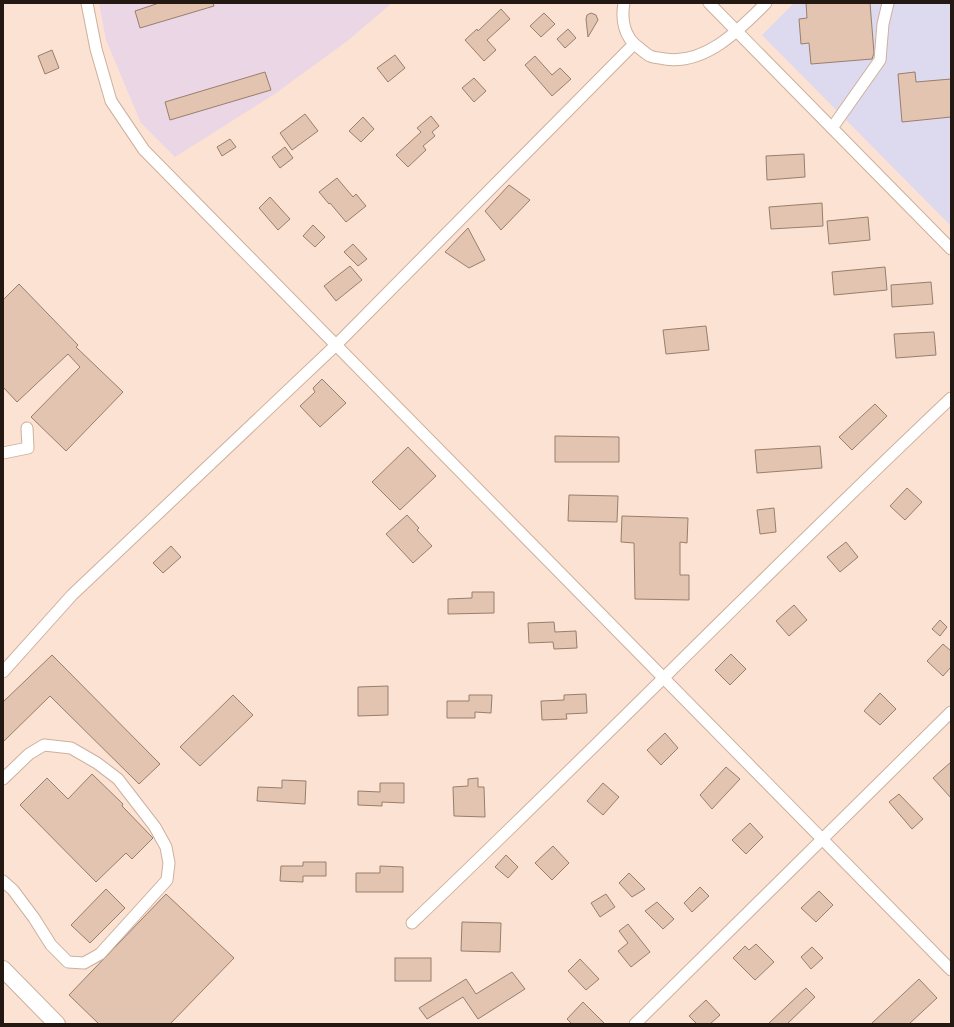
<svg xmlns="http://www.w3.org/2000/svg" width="954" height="1027" font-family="Bitter,serif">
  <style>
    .education { fill: #ebd6e5 }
    .medical { fill: #dddaf0 }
    .building { fill: #e3c4b1; stroke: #997e6c }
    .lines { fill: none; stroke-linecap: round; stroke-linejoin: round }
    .street-casing { stroke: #ceb09d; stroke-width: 13 }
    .secondary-casing { stroke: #ceb09d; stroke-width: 18 }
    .street { stroke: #fff; stroke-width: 11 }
    .secondary { stroke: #fff; stroke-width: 16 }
  </style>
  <rect width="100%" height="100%" fill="#fbe2d2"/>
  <polygon class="education" points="99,3 392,3 346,42 276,93 175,157 141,123 106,40"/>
  <polygon class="medical" points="794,3 951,3 951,226 762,35"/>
  <g class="building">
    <polygon points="159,3 213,3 214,6 140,28 135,11"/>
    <polygon points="806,3 870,3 874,53 872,59 811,64 809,43 801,44 799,19 807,18"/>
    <polygon points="501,9 510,19 487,40 496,50 484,61 465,40 477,29 478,31"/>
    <polygon points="544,13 555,24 541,37 530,26"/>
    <polygon points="591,13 596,15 598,20 588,37 586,19 587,15"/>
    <polygon points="568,29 576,38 565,48 557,39"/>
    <polygon points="52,50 59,68 45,74 38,56"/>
    <polygon points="395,55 405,68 388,82 377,68"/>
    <polygon points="535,56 552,75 560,68 571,79 552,96 525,65"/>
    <polygon points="265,72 271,90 170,120 165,102"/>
    <polygon points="915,72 916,82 951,79 951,117 902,122 898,74"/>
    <polygon points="474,78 486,91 474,102 462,88"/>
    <polygon points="305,114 318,131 292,150 280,133"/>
    <polygon points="431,116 439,126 432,132 435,136 423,146 426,150 408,167 396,155 421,132 417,128"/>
    <polygon points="363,117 374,129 361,142 349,131"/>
    <polygon points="230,139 236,147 222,156 217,147"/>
    <polygon points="285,147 293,158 280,168 272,157"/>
    <polygon points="804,154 805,177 767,180 766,156"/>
    <polygon points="337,178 353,197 356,194 366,206 346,222 330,203 329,204 319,192"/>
    <polygon points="509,185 530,200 501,230 485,211"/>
    <polygon points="270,197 290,219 278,230 259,208"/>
    <polygon points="822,203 823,226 771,229 769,207"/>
    <polygon points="868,217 870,240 829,244 827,221"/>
    <polygon points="313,225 325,237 315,247 303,236"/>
    <polygon points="468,228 485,260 469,268 445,252"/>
    <polygon points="353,244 367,259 358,266 344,252"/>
    <polygon points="350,266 362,280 336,301 324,286"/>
    <polygon points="885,267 887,290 834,295 832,272"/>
    <polygon points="931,282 933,304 892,307 891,285"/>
    <polygon points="19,284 78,345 76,347 123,392 66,451 31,417 80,367 68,354 17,402 3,387 3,300"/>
    <polygon points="706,326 709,350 666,354 663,330"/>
    <polygon points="934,332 936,355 896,358 894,334"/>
    <polygon points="322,379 346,403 320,427 300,406 315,392 313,388"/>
    <polygon points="875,404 887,416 852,450 839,437"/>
    <polygon points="555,436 619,437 619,462 555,462"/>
    <polygon points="820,446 822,468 757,473 755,450"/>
    <polygon points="408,447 436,476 400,510 372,482"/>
    <polygon points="907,488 922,502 905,520 890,506"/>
    <polygon points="569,495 618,496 617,522 568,521"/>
    <polygon points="774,508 776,532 760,534 757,510"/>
    <polygon points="407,515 419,528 417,530 432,546 413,563 386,534"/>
    <polygon points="622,516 688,518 687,543 680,542 680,575 689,575 689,600 635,599 634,543 621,542"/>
    <polygon points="846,542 858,557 840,572 827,557"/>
    <polygon points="171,546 181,557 163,573 153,563"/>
    <polygon points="472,592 494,592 494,613 448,614 448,599 472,598"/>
    <polygon points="794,605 807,620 789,636 776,621"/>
    <polygon points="940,620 947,627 940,636 932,629"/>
    <polygon points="554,622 555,632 576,631 577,648 554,649 553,642 529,643 528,623"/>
    <polygon points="943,644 951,651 951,667 943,676 927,661"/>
    <polygon points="731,654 746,669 730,685 715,670"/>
    <polygon points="52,655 160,764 139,784 50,696 3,742 3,702"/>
    <polygon points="388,686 388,715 358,716 358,687"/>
    <polygon points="880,693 896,709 880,725 864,711"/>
    <polygon points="586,694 587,713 566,714 567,719 542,720 541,701 564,700 564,695"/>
    <polygon points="233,695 253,715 200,766 180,747"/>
    <polygon points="469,695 492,695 491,713 475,712 475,718 447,718 447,701 469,701"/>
    <polygon points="665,733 678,748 661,765 647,750"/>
    <polygon points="951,762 951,798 933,778"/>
    <polygon points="726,767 740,779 712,809 700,795"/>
    <polygon points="92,774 123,804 122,806 153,838 132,859 126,853 96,882 20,805 47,778 68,799"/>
    <polygon points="478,778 478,787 484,787 485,817 454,816 453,787 468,786 468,779"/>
    <polygon points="282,780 306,781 305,804 257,801 258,787 282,788"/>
    <polygon points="380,783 404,783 404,803 382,802 382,806 358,805 358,791 380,792"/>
    <polygon points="603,783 619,797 603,815 587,801"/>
    <polygon points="899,794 923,819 912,829 889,802"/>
    <polygon points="750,823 763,837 746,854 732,840"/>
    <polygon points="553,846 569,863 552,880 535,863"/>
    <polygon points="506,855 518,867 508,878 495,867"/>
    <polygon points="303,862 326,862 326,876 303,876 303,882 280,881 281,866 303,866"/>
    <polygon points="380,866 403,867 403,892 356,892 356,873 380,873"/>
    <polygon points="629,873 645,889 632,897 619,883"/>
    <polygon points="700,887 709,896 692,912 684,903"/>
    <polygon points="106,889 125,908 90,943 71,925"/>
    <polygon points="819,891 833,905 816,922 801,908"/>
    <polygon points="166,894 234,958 170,1024 99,1024 69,995"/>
    <polygon points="606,894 615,907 600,917 591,903"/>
    <polygon points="657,902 674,919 663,929 645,911"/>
    <polygon points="462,922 501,923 500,952 461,951"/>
    <polygon points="628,924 650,952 631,967 618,951 628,943 619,931"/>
    <polygon points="756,944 774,962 755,980 733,958 745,946 749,950"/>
    <polygon points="812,947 823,958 811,969 801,957"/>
    <rect x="395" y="958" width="36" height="23"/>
    <polygon points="580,959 599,979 586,990 568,971"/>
    <polygon points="512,972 525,989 478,1019 463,997 427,1019 419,1008 466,979 476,994"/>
    <polygon points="919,979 937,998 909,1024 871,1024"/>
    <polygon points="806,988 815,997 787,1024 768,1024"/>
    <polygon points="706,1000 720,1015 710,1024 697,1024 689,1016"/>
    <polygon points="583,1002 605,1024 572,1024 567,1019"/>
  </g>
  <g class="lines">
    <defs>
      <g id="street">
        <polyline points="87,3 96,49 111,101 144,150 951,970"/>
        <path d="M624 3C621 19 624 37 638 47 642 50 646 54 650 56 655 58 661 58 665 59 706 65 740 29 766 3"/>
        <polyline points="709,3 951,249"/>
        <polyline points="832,128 880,60 883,24 888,3"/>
        <polyline points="3,453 28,448 27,428"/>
        <polyline points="3,672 72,595 336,345 634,44"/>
        <polyline points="3,779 29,754 44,745 71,748 97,763 118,779 155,827 166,847 169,863 167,880 100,954 84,963 68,962 51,945 34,918 13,890 3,881"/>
        <path d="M412 923C594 750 769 570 951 398"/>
        <polyline points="635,1024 951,712"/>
      </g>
      <polyline id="secondary" points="3,969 57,1024"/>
    </defs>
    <use href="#street" class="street-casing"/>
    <use href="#secondary" class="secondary-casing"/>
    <use href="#street" class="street"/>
    <use href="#secondary" class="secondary"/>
  </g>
  <rect width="954" height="1027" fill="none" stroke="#241912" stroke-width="8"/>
</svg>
